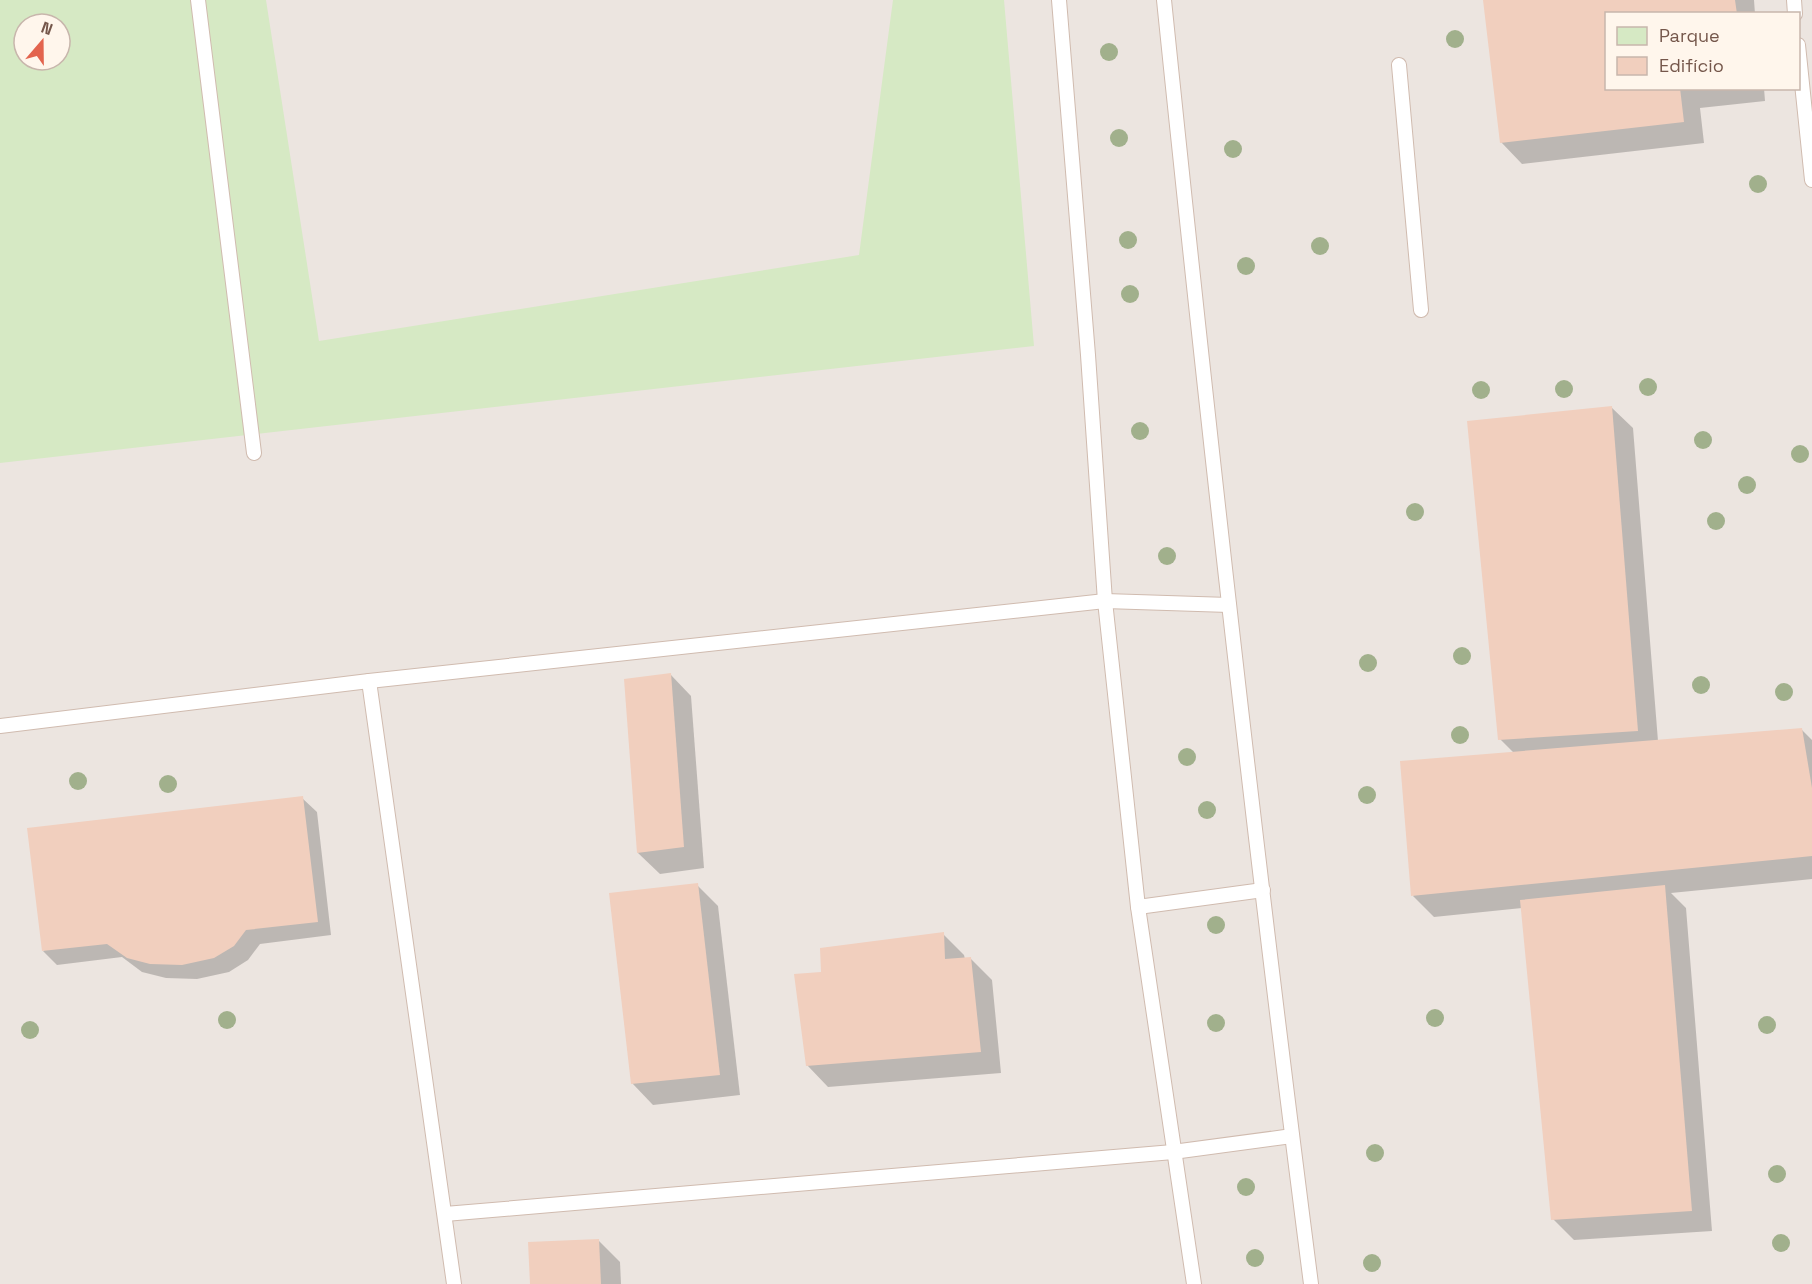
<svg xmlns="http://www.w3.org/2000/svg" width="1812" height="1284" font-family="'Space Grotesk',sans-serif">
  <style>
    .industrial { fill: #ece5e0; fill-rule: evenodd }
    .green { fill: #d6e9c4; fill-rule: evenodd }
    .shadow { fill: #0003 }
    .building { fill: #f1cfbe }
    .lines { fill: none; stroke-linecap: round; stroke-linejoin: round }
    .service-casing { stroke: #d0bbaf; stroke-width: 16 }
    .service { stroke: #fff; stroke-width: 14 }
    .tree { fill: #a1b08c }
  </style>
  <rect width="100%" height="100%" fill="#fcf2e6"/>
  <path class="industrial" d="M0 0H1812V1284H0ZM1606 14H1798V88H1606ZM24 24H60V60H24Z"/>
  <path class="green" d="M0 0H266L319 341 859 255 893 0H1004L1034 346 0 463ZM24 24H60V60H24Z"/>
  <g class="shadow">
    <polygon points="1484,0 1754,0 1755,14 1606,14 1606,88 1764,88 1765,101 1700,108 1704,143 1522,164 1501,142"/>
    <polygon points="1611,407 1633,428 1658,741 1801,729 1812,740 1812,879 1671,893 1686,908 1712,1231 1574,1240 1553,1219 1522,908 1434,917 1413,896 1514,753 1500,739"/>
    <polygon points="670,674 691,696 704,868 660,874 638,853"/>
    <polygon points="302,798 317,812 331,935 260,944 248,960 229,972 197,979 166,978 142,972 122,957 57,965 43,951"/>
    <polygon points="697,885 718,906 740,1095 653,1105 632,1083"/>
    <polygon points="943,934 964,955 965,959 971,959 992,980 1001,1073 828,1087 807,1065 823,974"/>
    <polygon points="598,1240 620,1262 621,1284 531,1284"/>
  </g>
  <g class="building">
    <polygon points="1483,0 1735,0 1737,14 1606,14 1606,88 1680,88 1684,122 1500,143"/>
    <polygon points="1612,406 1638,731 1498,740 1467,421"/>
    <polygon points="671,673 684,847 637,853 624,679"/>
    <polygon points="1802,728 1812,788 1812,856 1411,896 1400,761"/>
    <polygon points="303,796 318,922 246,930 234,946 214,958 182,965 150,964 127,958 107,944 42,951 27,828"/>
    <polygon points="698,883 720,1075 631,1084 609,893"/>
    <polygon points="1665,885 1692,1211 1551,1220 1520,900"/>
    <polygon points="944,932 945,959 971,957 981,1052 806,1066 794,974 821,972 820,948"/>
    <polygon points="599,1239 601,1284 530,1284 528,1242"/>
  </g>
  <g class="lines">
    <defs>
      <g id="service">
        <polyline points="198,0 254,453"/>
        <polyline points="1059,0 1088,355 1105,601 1138,907 1194,1284"/>
        <path d="M1164 0C1208 429 1256 857 1311 1284"/>
        <polyline points="1794,0 1795,14"/>
        <polyline points="1798,45 1812,180"/>
        <polyline points="1399,65 1421,310"/>
        <polyline points="369,681 454,1284"/>
        <polyline points="0,726 369,681 1105,601 1229,605"/>
        <polyline points="1138,907 1263,890"/>
        <polyline points="445,1214 1173,1152 1292,1136"/>
      </g>
    </defs>
    <use href="#service" class="service-casing"/>
    <use href="#service" class="service"/>
  </g>
  <g class="tree">
    <circle cx="1455" cy="39" r="9"/>
    <circle cx="1109" cy="52" r="9"/>
    <circle cx="1119" cy="138" r="9"/>
    <circle cx="1233" cy="149" r="9"/>
    <circle cx="1758" cy="184" r="9"/>
    <circle cx="1128" cy="240" r="9"/>
    <circle cx="1320" cy="246" r="9"/>
    <circle cx="1246" cy="266" r="9"/>
    <circle cx="1130" cy="294" r="9"/>
    <circle cx="1648" cy="387" r="9"/>
    <circle cx="1564" cy="389" r="9"/>
    <circle cx="1481" cy="390" r="9"/>
    <circle cx="1140" cy="431" r="9"/>
    <circle cx="1703" cy="440" r="9"/>
    <circle cx="1800" cy="454" r="9"/>
    <circle cx="1747" cy="485" r="9"/>
    <circle cx="1415" cy="512" r="9"/>
    <circle cx="1716" cy="521" r="9"/>
    <circle cx="1167" cy="556" r="9"/>
    <circle cx="1462" cy="656" r="9"/>
    <circle cx="1368" cy="663" r="9"/>
    <circle cx="1701" cy="685" r="9"/>
    <circle cx="1784" cy="692" r="9"/>
    <circle cx="1460" cy="735" r="9"/>
    <circle cx="1187" cy="757" r="9"/>
    <circle cx="78" cy="781" r="9"/>
    <circle cx="168" cy="784" r="9"/>
    <circle cx="1367" cy="795" r="9"/>
    <circle cx="1207" cy="810" r="9"/>
    <circle cx="1216" cy="925" r="9"/>
    <circle cx="1435" cy="1018" r="9"/>
    <circle cx="227" cy="1020" r="9"/>
    <circle cx="1216" cy="1023" r="9"/>
    <circle cx="1767" cy="1025" r="9"/>
    <circle cx="30" cy="1030" r="9"/>
    <circle cx="1375" cy="1153" r="9"/>
    <circle cx="1777" cy="1174" r="9"/>
    <circle cx="1246" cy="1187" r="9"/>
    <circle cx="1781" cy="1243" r="9"/>
    <circle cx="1255" cy="1258" r="9"/>
    <circle cx="1372" cy="1263" r="9"/>
  </g>
  <rect x="1605" y="12" width="195" height="78" fill="#fff6ec" stroke="#c8b6ac" stroke-width="1.5"/>
  <rect x="1617" y="27" width="30" height="18" fill="#d6e9c4" stroke="#c8b6ac" stroke-width="1.5"/>
  <text x="1659" y="42" font-size="18" fill="#75574b">Parque</text>
  <rect x="1617" y="57" width="30" height="18" fill="#f1cfbe" stroke="#c8b6ac" stroke-width="1.5"/>
  <text x="1659" y="72" font-size="18" fill="#75574b">Edifício</text>
  <g transform="translate(42 42) rotate(20)"><circle r="28" fill="#fff6ec" stroke="#c8b6ac" stroke-width="1.5"/>
  <path d="M0-4.5L10 22L0 15L-10 22Z" fill="#e3644e"/>
  <text y="-9" font-size="16" font-weight="bold" text-anchor="middle" fill="#75574b">N</text>
  </g>
</svg>
